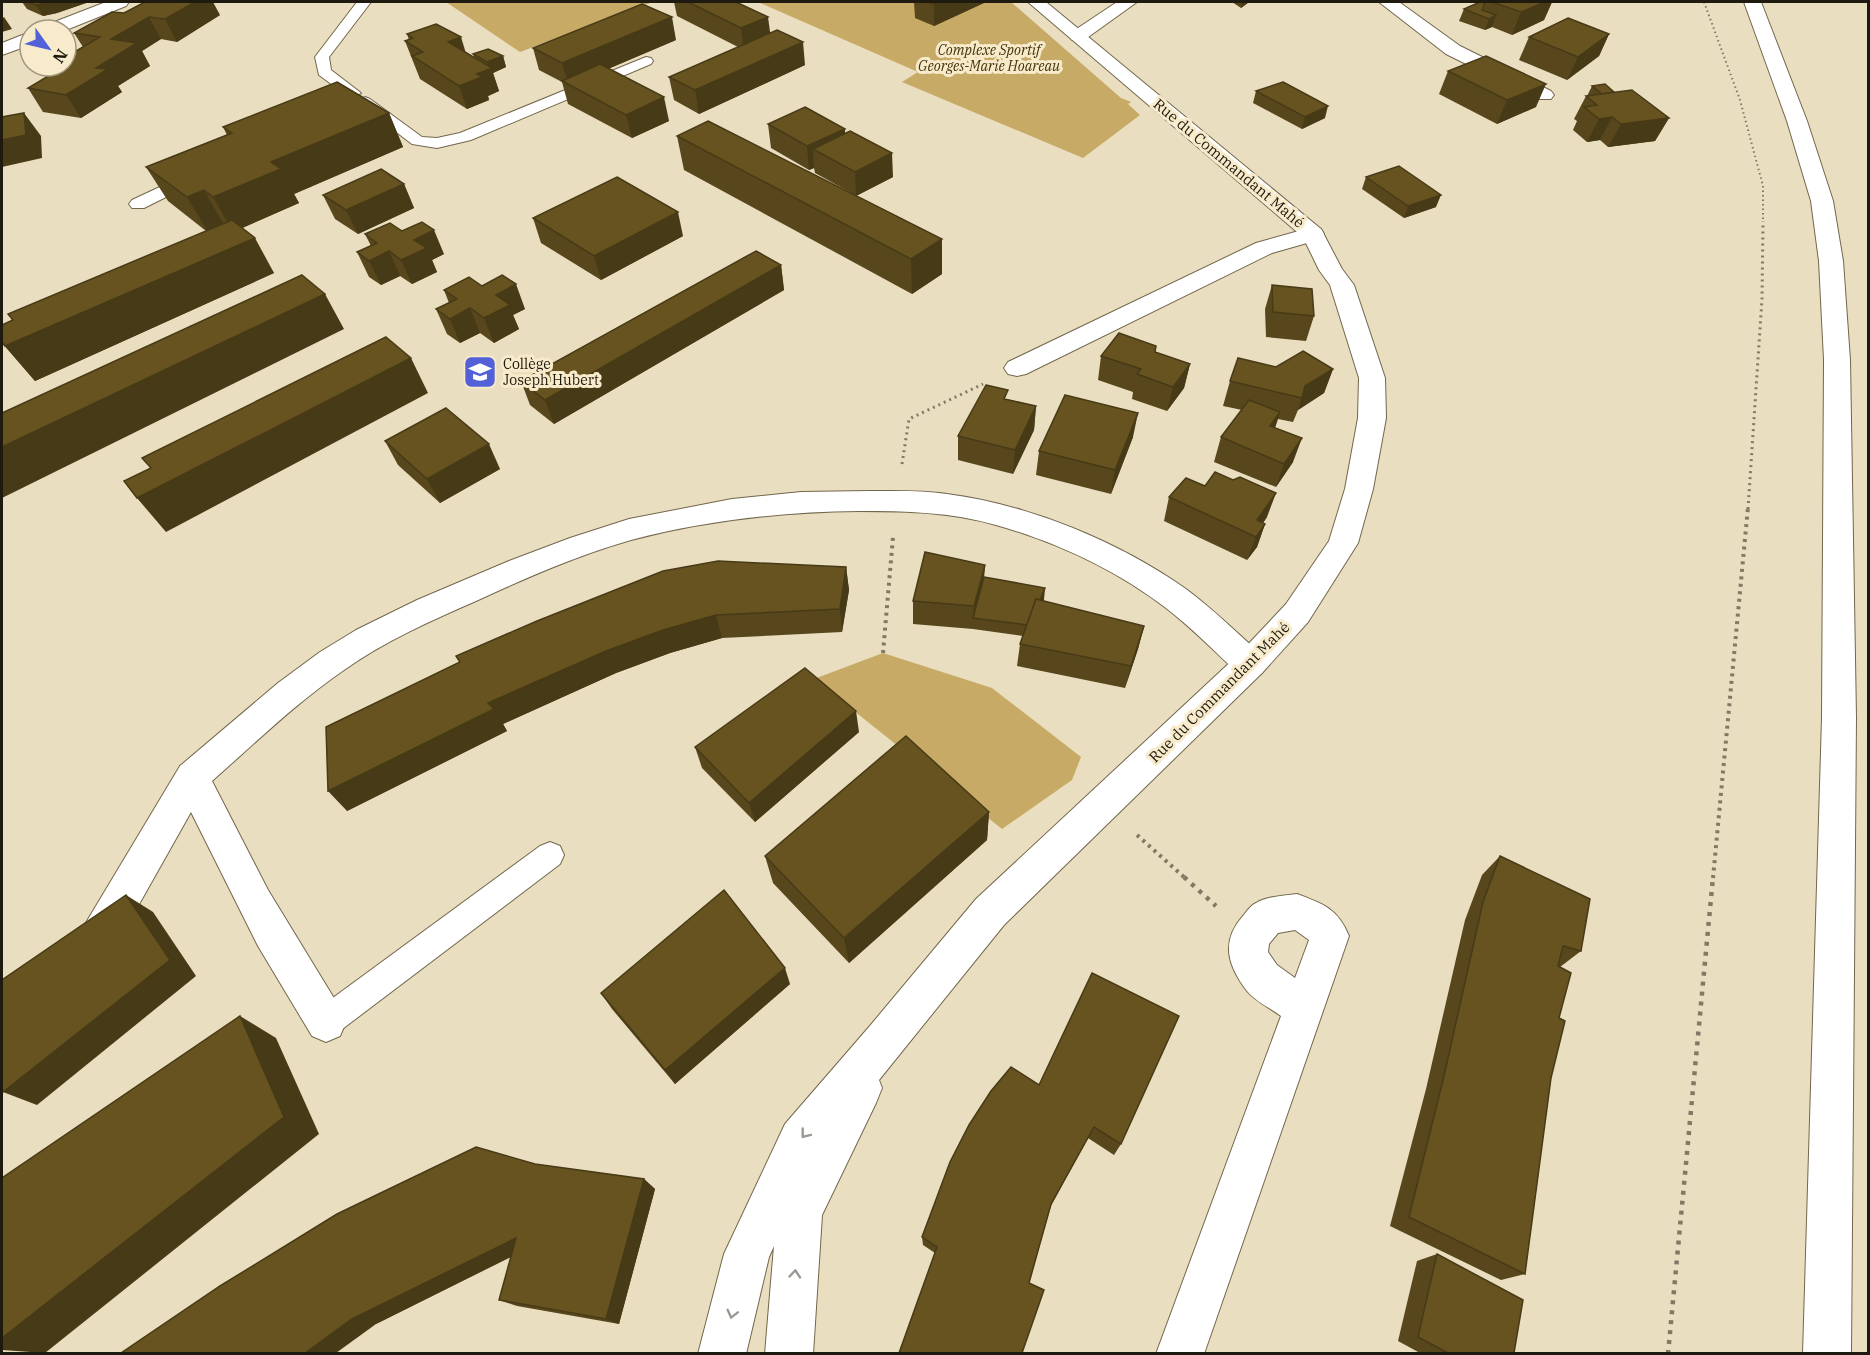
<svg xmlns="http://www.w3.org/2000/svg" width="1870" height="1355" font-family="'IBM Plex Serif',serif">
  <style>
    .green { fill: #c6aa65 }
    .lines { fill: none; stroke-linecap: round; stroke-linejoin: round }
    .lane-casing { stroke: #72674c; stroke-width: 2 }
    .street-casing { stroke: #72674c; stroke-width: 2 }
    .secondary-casing { stroke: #72674c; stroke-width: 2 }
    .primary-casing { stroke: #72674c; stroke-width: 2 }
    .path-far3 { stroke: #827965; stroke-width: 2; stroke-dasharray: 1.5 3; stroke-linecap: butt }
    .path-far2 { stroke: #827965; stroke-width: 3; stroke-dasharray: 2 4; stroke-linecap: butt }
    .path-far1 { stroke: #827965; stroke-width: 4; stroke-dasharray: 3 4.5; stroke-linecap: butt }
    .path { stroke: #827965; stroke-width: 4.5; stroke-dasharray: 4 6; stroke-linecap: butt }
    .lane { fill: #fff; fill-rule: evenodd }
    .street { fill: #fff; fill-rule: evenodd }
    .secondary { fill: #fff; fill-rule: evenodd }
    .primary { fill: #fff; fill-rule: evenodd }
    .wall { fill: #58471c }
    .shaded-wall { fill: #473a16 }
    .building { fill: #665320; stroke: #473a16; stroke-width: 1.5 }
    .oneway { stroke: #9a9893 }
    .labels { text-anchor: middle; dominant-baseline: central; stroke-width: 6; stroke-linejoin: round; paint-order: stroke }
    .far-park-label { font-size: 14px; font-style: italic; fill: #43340a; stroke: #f8ebcc }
    .far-poi-label { font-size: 14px; fill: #1f1a0f; stroke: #f8ebcc; text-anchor: start }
    .street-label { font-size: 15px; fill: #1f1a0f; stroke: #f8ebcc }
  </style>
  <rect width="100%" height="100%" fill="#eadec0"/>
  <g class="green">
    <polygon points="446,2 653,2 520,52"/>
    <polygon points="758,2 1011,2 1121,98 1131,102 1128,104 1140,115 1083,158 902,82 918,72"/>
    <polygon points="883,653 992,688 1081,757 1072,780 1002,829 814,679"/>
  </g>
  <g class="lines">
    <defs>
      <g id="lane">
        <polygon points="357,2 371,2 329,57 331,70 361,93 337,106 327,106 324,103 342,92 319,75 315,57"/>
        <polygon points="646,57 651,58 653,61 651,64 471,140 437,148 412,144 357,102 365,97 370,99 422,137 437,138 460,133"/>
        <polygon points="194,171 202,176 200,180 144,208 132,208 129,204 132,200"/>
        <polygon points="550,842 560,846 564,855 560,864 337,1033 326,1038 315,1033 310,1022 315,1011 540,846"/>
      </g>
      <g id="street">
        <polygon points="1117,2 1137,2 1084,40 1072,40 1069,36 1072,32"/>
        <polygon points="1379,2 1399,2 1460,46 1551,91 1554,95 1551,99 1537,99 1446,54"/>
        <polygon points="1313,227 1321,229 1324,234 1321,239 1272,253 1026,374 1017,376 1008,374 1004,368 1008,362 1256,243"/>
        <path d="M870 491C896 491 922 490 947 494 1030 505 1118 541 1186 589 1213 609 1237 633 1262 655L1266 664 1262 673 1250 677 1238 673C1214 651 1192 628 1166 608 1116 570 1056 542 996 525 951 512 906 511 859 511 782 512 706 520 631 540 578 555 526 578 476 601 430 621 385 641 344 670 296 703 255 743 212 781L268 890 340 1008 346 1022 340 1036 326 1042 312 1036 258 946 191 812 115 947 101 953 87 947 82 934 87 921 180 766 278 683 320 652 356 630 417 600 509 561 570 538 629 519 732 499 801 492Z"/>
        <path d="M1297 894C1324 904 1338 909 1349 936L1204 1354H1156L1281 1016C1270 1008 1255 1001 1247 991 1228 966 1220 942 1243 916 1247 911 1251 905 1256 903 1268 896 1284 896 1297 894ZM1295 930 1309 940 1295 978 1277 965 1268 952 1269 944 1278 933Z"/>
      </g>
      <g id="secondary">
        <polygon points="106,2 129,2 126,6 66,30 41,30 44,26"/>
        <polygon points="1028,2 1046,2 1321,229 1342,269 1354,285 1385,378 1386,418 1373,489 1358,543 1308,622 1262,673 1004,925 879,1080 882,1088 876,1103 822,1215 813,1354 765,1354 774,1246 769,1257 746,1354 698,1354 724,1254 785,1124 869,1027 976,899 1238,655 1286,604 1329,541 1345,489 1358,418 1359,378 1330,285 1319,270 1303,237"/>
        <polygon points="30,32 30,45 2,55 2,43"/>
      </g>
      <polygon id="primary" points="1744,2 1761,2 1807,121 1833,201 1843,261 1850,360 1856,718 1851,1354 1803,1354 1822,718 1824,360 1819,261 1811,201 1787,121"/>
    </defs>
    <use href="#lane" class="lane-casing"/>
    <use href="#street" class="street-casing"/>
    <use href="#secondary" class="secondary-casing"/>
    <use href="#primary" class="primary-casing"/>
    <polyline class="path-far3" points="1704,2 1740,100 1763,186 1763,222"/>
    <g class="path-far2">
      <polyline points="902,464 909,419 983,384"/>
      <polyline points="1748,509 1762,299 1763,221"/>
    </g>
    <g class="path-far1">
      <polyline points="883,653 893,537"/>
      <polyline points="1137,835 1185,878"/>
      <polyline points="1713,878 1748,507"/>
    </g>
    <g class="path">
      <polyline points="1184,877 1216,906"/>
      <polyline points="1668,1354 1713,877"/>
    </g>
    <use href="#lane" class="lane"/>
    <use href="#street" class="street"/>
    <use href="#secondary" class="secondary"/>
    <use href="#primary" class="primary"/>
  </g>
  <g class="wall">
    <polygon points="22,2 89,2 57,13 43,16 27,9"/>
    <polygon points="674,2 736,2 805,65 699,114 674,100 669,77 738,47 677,16"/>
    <polygon points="914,2 986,2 934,26 915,18"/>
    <polygon points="1232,2 1249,2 1241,8"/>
    <polygon points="1480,2 1552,2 1544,20 1512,35 1492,27 1485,30 1459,21 1464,9"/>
    <polygon points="124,13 220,15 177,42 161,39 142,51 150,66 118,86 122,92 81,118 43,112 28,88 63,68 61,66 66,66 66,57 83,47 74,33"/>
    <polygon points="407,34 466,52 474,57 473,54 503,56 506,67 493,73 499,91 488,96 489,100 467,109 420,79 405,41 409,40"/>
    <polygon points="1609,34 1599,56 1567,80 1519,60 1529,37"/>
    <polygon points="676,40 608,69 669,121 632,138 568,104 562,82 539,70 533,48"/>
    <polygon points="1448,71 1536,107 1497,124 1439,94"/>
    <polygon points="1592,86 1614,92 1669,118 1655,141 1608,147 1600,140 1587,142 1573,130 1577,121 1574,119 1586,96 1587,96"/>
    <polygon points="1256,91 1325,118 1302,129 1253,103"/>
    <polygon points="389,113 403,147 294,194 299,203 242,228 274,273 35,381 2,343 2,325 12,320 8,314 206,231 168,201 146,167 227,135 223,127"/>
    <polygon points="768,124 845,129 845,134 893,177 856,196 942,274 912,294 684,170 677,136 855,195 815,173 814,168 809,170 771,148"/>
    <polygon points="1366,177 1436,207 1404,218 1362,189"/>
    <polygon points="404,184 414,208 358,234 335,219 323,195"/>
    <polygon points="533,218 683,236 601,280 541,243"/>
    <polygon points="402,231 444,254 432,260 437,272 412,284 400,276 381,285 369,277 357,252 371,246 365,234"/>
    <polygon points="781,265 784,290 554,424 530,405 521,381"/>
    <polygon points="1272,285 1314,316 1306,341 1266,337 1265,309"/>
    <polygon points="482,286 525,309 513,315 519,329 494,343 480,333 460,343 447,334 436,309 449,303 444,290"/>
    <polygon points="1155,352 1190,364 1184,388 1167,411 1132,399 1133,392 1098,380 1101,356"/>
    <polygon points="1276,367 1333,369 1324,393 1298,410 1293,422 1278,419 1275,428 1293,462 1276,487 1214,462 1221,437 1242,410 1223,406 1230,381"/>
    <polygon points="1007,399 1036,406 1034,430 1013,474 958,460 958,436"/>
    <polygon points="1133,437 1111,494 1036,475 1039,451"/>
    <polygon points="385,441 500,469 440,503 398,465"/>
    <polygon points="1169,497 1267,517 1263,523 1265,524 1257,547 1247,560 1164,521"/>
    <polygon points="985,565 984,577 1044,601 1144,626 1138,649 1125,688 1017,666 1020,644 1023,636 973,629 913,624 913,601"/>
    <polygon points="846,567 849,590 842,632 722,638 670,653 616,673 503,724 507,731 347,811 326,727"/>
    <polygon points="859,732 755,822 702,768 695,747"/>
    <polygon points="989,812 987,840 849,963 773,883 765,856"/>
    <polygon points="1500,856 1581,951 1560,967 1559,1018 1525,1274 1501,1280 1390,1226 1426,1089 1465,920 1482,875"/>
    <polygon points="790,984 675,1084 612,1009 601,993"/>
    <polygon points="1011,1067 1121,1144 1114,1155 1088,1138 1051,1206 1029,1283 935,1253 923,1245 922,1237"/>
    <polygon points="535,1164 644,1179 655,1189 619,1324 517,1306 499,1300 511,1257 376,1324"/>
    <polygon points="1437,1254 1514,1353 1420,1353 1398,1341 1417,1261"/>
  </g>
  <g class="shaded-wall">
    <polygon points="51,2 89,2 57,13 43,16 36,5"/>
    <polygon points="195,2 213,2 220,15 177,42 165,19"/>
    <polygon points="939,2 986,2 934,26 934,4"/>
    <polygon points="1242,2 1249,2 1241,8"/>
    <polygon points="1545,2 1552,2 1544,20 1512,35 1521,12"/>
    <polygon points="1496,15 1492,27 1485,30 1489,19"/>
    <polygon points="4,17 12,29 2,32 2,18"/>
    <polygon points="149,17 161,39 142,51 150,66 118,86 122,92 81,118 66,95 96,68 111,39"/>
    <polygon points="672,17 676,40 570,85 568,84 562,63"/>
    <polygon points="768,17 771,39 744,51 741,28"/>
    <polygon points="1609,34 1599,56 1567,80 1578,57"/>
    <polygon points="461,37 468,60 448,42"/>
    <polygon points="803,42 805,65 699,114 695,90"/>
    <polygon points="503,56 506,67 493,73 499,91 488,96 489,100 467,109 459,86 477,74 489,69 487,62"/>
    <polygon points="1546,84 1536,107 1497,124 1507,100"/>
    <polygon points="664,97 669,121 632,138 626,115"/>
    <polygon points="1328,106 1325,118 1302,129 1305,117"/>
    <polygon points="24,113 41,136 42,158 2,167 2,140"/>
    <polygon points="389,113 403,147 294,194 299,203 233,232 213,197 271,162"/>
    <polygon points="1612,117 1600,140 1587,142 1599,119"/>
    <polygon points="1669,118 1655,141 1608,147 1621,124"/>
    <polygon points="845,129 846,152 813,149 814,168 809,170 807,146"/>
    <polygon points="892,153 893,177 856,196 855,172"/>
    <polygon points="404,184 414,208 358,234 346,210"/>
    <polygon points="204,190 224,225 208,232 187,197"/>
    <polygon points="1441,195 1436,207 1404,218 1408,206"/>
    <polygon points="678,212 683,236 601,280 594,256"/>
    <polygon points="434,230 444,254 432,260 437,272 412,284 401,260 414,240"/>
    <polygon points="255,238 274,273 35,381 5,346"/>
    <polygon points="942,239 942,274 912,294 911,259"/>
    <polygon points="389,251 400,276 381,285 369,261"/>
    <polygon points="781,265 784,290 554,424 545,400"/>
    <polygon points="516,284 525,309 513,315 519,329 494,343 484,318 496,295"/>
    <polygon points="325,294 344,329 2,498 2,447"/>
    <polygon points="470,308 480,333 460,343 450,319"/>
    <polygon points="411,358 428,393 166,532 137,498"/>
    <polygon points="1190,364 1184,388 1167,411 1173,387"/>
    <polygon points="1333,369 1324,393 1298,410 1305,386"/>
    <polygon points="1036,406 1034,430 1013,474 1015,450"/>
    <polygon points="1280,412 1272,436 1270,426"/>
    <polygon points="1138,413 1133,437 1111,494 1115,470"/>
    <polygon points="1302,438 1293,462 1276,487 1284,464"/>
    <polygon points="489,444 500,469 440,503 427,479"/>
    <polygon points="1276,493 1267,517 1254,536 1257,520"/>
    <polygon points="1265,524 1257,547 1247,560 1256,537"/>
    <polygon points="985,565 983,589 973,618 974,606"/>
    <polygon points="846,567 849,590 842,632 840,609"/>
    <polygon points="1045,588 1044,600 1026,637 1028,625"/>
    <polygon points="716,615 722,638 670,653 616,673 503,724 507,731 347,811 328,791 488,703 606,651 663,630"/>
    <polygon points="1144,626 1138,649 1125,688 1131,666"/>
    <polygon points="856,711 859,732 755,822 749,803"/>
    <polygon points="989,812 987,840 849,963 844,938"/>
    <polygon points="126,895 153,912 196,976 37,1105 3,1092"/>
    <polygon points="785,968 790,984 675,1084 665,1070"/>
    <polygon points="240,1016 276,1038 319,1134 45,1353 2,1350 2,1338"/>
    <polygon points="644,1179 655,1189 619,1324 606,1319"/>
    <polygon points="516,1238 532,1246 376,1324 336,1353 305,1353 352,1319"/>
  </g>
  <g class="building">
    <polygon points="28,2 51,2 36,5"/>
    <polygon points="145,2 195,2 165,19 149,17 111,39 137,43 96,68 108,69 66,95 28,88 70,63 66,63 66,57 100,37 74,33 112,12 124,13"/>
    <polygon points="688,2 736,2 768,17 741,28"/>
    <polygon points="928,2 939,2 934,4"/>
    <polygon points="1480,2 1485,2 1482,10 1496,15 1489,19 1464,9"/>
    <polygon points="1492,2 1545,2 1521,12"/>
    <polygon points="642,4 672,17 562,63 533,48"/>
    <polygon points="1568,18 1609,34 1578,57 1529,37"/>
    <polygon points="436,24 461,37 448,42 492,68 477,74 482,77 459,86 412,56 423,52 405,41 413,38 407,34"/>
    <polygon points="777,30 803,42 695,90 669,77"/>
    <polygon points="488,49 503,56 487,62 473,54"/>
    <polygon points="1486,56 1546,84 1507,100 1448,71"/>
    <polygon points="600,64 664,97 626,115 562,81"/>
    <polygon points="337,82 389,113 271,162 281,169 213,197 204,190 187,197 146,167 232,133 223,127"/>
    <polygon points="1283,82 1328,106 1305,117 1256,91"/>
    <polygon points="1605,84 1614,92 1602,94 1592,86"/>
    <polygon points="1632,90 1669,118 1621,124 1612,117 1599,119 1584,107 1597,105 1586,96"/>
    <polygon points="805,107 845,129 807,146 768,124"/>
    <polygon points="24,113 26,135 2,140 2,117"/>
    <polygon points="708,121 942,239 911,259 677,136"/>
    <polygon points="850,131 892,153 855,172 813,149"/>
    <polygon points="1399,166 1441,195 1408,206 1366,177"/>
    <polygon points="381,169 404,184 346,210 323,195"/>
    <polygon points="617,177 678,212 594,256 533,218"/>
    <polygon points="232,220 255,238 5,346 2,342 2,325 13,320 8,314"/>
    <polygon points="422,222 434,230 414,240 427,248 401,260 389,251 369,261 357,252 377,243 365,234 390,223 402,231"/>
    <polygon points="756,251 781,265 545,400 521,381"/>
    <polygon points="302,275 325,294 2,447 2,413"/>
    <polygon points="502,275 516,284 496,295 510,305 484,318 470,308 450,319 436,309 457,299 444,290 469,277 482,286"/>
    <polygon points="1272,285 1312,289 1314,316 1273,312"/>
    <polygon points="1119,333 1156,346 1155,352 1190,364 1173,387 1137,374 1141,369 1101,356"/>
    <polygon points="386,337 411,358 137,498 124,481 151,468 142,458"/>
    <polygon points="1303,351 1333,369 1305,386 1302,398 1230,381 1238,358 1276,367"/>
    <polygon points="986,385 1008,390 1004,399 1036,406 1015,450 958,436"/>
    <polygon points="1065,395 1138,413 1115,470 1039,451"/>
    <polygon points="1249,400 1280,412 1270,426 1302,438 1284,464 1221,437"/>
    <polygon points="446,408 489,444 427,479 385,441"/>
    <polygon points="1215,472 1233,480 1240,477 1276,493 1257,520 1265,524 1256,537 1169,497 1186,478 1205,486"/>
    <polygon points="925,552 985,565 974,606 913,601"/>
    <polygon points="718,561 846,567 840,609 716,615 663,630 606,651 488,703 494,709 328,791 326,727 460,662 456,656 537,621 663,571"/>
    <polygon points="984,577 1045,588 1040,600 1036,599 1027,625 973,618"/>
    <polygon points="1036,599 1144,626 1131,666 1020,644"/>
    <polygon points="805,668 856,711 749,803 695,747"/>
    <polygon points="906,736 989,812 844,938 765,856"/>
    <polygon points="1500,856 1590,899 1581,951 1563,946 1558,966 1571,973 1559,1018 1565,1021 1551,1078 1525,1274 1409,1217 1444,1076 1483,902"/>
    <polygon points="724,890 785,968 665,1070 601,993"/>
    <polygon points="126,895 170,960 3,1092 2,1088 2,980"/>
    <polygon points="1092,973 1179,1016 1121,1144 1094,1127 1051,1204 1029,1283 1044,1290 1022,1353 899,1353 937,1247 922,1237 950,1162 969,1125 991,1091 1011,1067 1039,1085"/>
    <polygon points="240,1016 284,1117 2,1338 2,1178"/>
    <polygon points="476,1147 535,1164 644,1179 606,1319 499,1300 516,1238 352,1319 305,1353 121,1353 220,1286 337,1214"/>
    <polygon points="1437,1254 1523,1300 1514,1353 1448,1353 1418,1337"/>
  </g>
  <defs><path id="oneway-chevron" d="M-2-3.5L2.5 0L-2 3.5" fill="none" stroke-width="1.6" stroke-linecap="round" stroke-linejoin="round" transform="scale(1.5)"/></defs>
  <g class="oneway">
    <use href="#oneway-chevron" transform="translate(805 1134) rotate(128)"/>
    <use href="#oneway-chevron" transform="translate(795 1274) rotate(-85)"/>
    <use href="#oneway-chevron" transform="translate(732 1314) rotate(104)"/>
  </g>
  <defs>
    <symbol id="school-square" viewBox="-11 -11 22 22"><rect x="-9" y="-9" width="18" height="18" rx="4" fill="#5261d7" stroke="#f8ebcc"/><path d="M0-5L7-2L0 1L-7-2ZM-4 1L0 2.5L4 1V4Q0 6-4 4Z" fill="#fff"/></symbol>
  </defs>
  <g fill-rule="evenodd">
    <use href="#school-square" x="461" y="353" width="38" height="38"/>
  </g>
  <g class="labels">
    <g class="far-park-label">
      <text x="989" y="50">Complexe Sportif<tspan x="989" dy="16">Georges-Marie Hoareau</tspan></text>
    </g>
    <g class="far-poi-label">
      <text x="503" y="364">Collège<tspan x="503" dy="16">Joseph Hubert</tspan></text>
    </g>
    <g class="street-label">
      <text transform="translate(1229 163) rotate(40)">Rue du Commandant Mahé</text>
      <text transform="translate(1219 692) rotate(-45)">Rue du Commandant Mahé</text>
    </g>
  </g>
  <rect width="1870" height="1355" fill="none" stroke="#1f1a0f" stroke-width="6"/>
  <g transform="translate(48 48) rotate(124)"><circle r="28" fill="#f8ebcc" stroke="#a19780" stroke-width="1.5"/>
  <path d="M0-4.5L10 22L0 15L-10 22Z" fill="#5261d7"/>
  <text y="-9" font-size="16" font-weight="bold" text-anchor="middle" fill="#1f1a0f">N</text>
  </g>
</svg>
